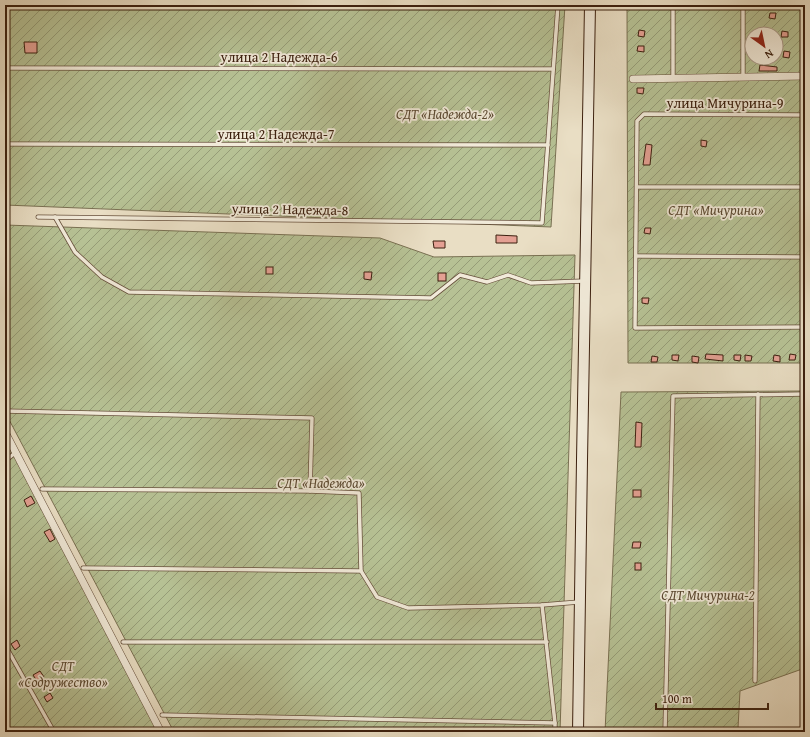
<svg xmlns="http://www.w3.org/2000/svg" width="810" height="737" font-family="'Gentium Book Plus',serif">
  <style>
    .garden { fill: url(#garden-furrows); stroke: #797052; fill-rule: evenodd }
    .building { fill: #e4a093; stroke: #3c200f }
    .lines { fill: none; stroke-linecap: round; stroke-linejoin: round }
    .lane-casing { stroke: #67503c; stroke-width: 5 }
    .street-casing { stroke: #67503c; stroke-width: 8 }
    .secondary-casing { stroke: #3c200f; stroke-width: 12 }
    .lane { stroke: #f1ead9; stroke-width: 3.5 }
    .street { stroke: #f1ead9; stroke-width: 7 }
    .secondary { stroke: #f1ead9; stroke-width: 10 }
    .labels { text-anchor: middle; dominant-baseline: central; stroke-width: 3.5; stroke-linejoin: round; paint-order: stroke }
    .street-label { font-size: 14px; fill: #3c200f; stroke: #f1ead9 }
    .park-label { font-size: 14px; font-style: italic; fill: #5a4830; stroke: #f1ead9 }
  </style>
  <defs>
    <pattern id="garden-furrows" width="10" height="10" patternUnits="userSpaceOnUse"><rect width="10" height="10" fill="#b6c194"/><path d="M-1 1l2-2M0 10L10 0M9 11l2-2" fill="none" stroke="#959c77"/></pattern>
  </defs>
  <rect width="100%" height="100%" fill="#e9dec4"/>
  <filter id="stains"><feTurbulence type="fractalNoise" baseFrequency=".005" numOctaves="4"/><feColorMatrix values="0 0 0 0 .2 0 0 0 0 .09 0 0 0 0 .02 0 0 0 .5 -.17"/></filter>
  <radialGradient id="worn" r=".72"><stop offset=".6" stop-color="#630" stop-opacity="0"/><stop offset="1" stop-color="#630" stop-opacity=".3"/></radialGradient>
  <g class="garden">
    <polygon points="5,5 565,5 551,227 5,205"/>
    <path d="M627 5H805V363H628ZM752 34H776V58H752Z"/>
    <polygon points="5,225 380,238 434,257 575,255 560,732 174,732 5,412"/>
    <polygon points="805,391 805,668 740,691 738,728 738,732 605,732 621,392"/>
    <polygon points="5,439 161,732 5,732"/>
  </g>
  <g class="building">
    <polygon points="770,13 776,13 775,19 769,18"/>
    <polygon points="639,30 645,31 644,37 638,36"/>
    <polygon points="782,31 788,32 788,37 781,37"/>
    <polygon points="24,42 37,42 37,53 25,53"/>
    <polygon points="638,46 644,46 644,52 637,51"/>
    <polygon points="784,51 790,52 789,58 783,57"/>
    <polygon points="760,65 777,67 777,71 759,71"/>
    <polygon points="637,88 644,88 643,94 637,93"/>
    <polygon points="701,140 707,141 706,147 701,146"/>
    <polygon points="646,144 652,145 650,165 643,165"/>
    <polygon points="645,228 651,228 650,234 644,233"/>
    <polygon points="496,235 517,236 517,243 496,243"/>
    <polygon points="433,241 445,241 445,248 434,248"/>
    <rect x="266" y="267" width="7" height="7"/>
    <polygon points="364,272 372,272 371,280 364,279"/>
    <rect x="438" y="273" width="8" height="8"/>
    <polygon points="642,298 649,298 648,304 642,303"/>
    <polygon points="706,354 723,355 723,361 705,359"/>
    <polygon points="790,354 796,355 795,360 789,360"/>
    <polygon points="672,355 679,355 678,361 672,360"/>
    <polygon points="734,355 741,355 740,361 734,360"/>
    <polygon points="745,355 752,356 751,361 745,361"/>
    <polygon points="774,355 780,356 780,362 773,361"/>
    <polygon points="652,356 658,357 657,362 651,362"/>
    <polygon points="692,356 699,357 698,363 692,362"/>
    <polygon points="636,422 642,423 641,447 635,447"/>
    <rect x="633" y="490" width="8" height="7"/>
    <polygon points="31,496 35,503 27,507 24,500"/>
    <polygon points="50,529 55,539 50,542 44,532"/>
    <polygon points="633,542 641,542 640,548 632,548"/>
    <rect x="635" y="563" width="6" height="7"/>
    <polygon points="17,640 20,646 15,650 11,644"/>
    <polygon points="40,671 44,677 37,681 33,675"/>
    <polygon points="50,693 53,698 47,702 44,697"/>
  </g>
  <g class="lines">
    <defs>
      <g id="lane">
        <polyline points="673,5 673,79"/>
        <polyline points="743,5 743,78"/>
        <polyline points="5,68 553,69"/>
        <polyline points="804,76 805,61"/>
        <polyline points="805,115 644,114 637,121 635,328 805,327"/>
        <polyline points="5,144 548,145"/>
        <polyline points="637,187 805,187"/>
        <polyline points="38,217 542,223 558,5"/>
        <polyline points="55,217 75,252 102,277 129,292 431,298 460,275 487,282 508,275 531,283 584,281"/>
        <polyline points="636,256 805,257"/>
        <polyline points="5,411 312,418 310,491 359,493 361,571 377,597 408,608 542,605 579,602"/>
        <polyline points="5,461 15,453"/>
        <polyline points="42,489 310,491"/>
        <polyline points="83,568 361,571"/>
        <polyline points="542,605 555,723 555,732"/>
        <polyline points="123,642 547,642"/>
        <polyline points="5,645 54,732"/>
        <polyline points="755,681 758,394"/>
        <polyline points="162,715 555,723"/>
        <polyline points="665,732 673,396 805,394"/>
      </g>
      <g id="street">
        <polyline points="633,79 805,76"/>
        <polyline points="5,432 161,732"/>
      </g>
      <polyline id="secondary" points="578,732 582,460 590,5"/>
    </defs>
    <use href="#lane" class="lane-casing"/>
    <use href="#street" class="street-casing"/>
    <use href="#secondary" class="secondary-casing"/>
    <use href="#lane" class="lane"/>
    <use href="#street" class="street"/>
    <use href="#secondary" class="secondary"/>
  </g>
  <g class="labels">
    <g class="street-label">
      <text x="279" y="57">улица 2 Надежда-6</text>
      <text x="725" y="103">улица Мичурина-9</text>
      <text x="276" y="134">улица 2 Надежда-7</text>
      <text transform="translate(290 209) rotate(1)">улица 2 Надежда-8</text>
    </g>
    <g class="park-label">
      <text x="445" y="114">СДТ «Надежда-2»</text>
      <text x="716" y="210">СДТ «Мичурина»</text>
      <text x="321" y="483">СДТ «Надежда»</text>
      <text x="708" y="595">СДТ Мичурина-2</text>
      <text x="63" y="666">СДТ<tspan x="63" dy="16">«Содружество»</tspan></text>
    </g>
  </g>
  <rect width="810" height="737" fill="none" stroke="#e9dec4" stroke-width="20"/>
  <rect x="6" y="6" width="798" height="725" fill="none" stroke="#3c200f" stroke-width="2"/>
  <rect x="10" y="10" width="790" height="717" fill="none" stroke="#3c200f"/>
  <g transform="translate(764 46) rotate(147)"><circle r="19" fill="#f1ead9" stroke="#a99988"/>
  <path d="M0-3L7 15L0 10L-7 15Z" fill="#8f2418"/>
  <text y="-6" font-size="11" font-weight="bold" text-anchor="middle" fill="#3c200f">N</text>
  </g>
  <path d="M656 703v6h112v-6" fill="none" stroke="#3c200f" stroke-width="2"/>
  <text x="662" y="703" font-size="12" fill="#3c200f" stroke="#f1ead9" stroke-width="3" paint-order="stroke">100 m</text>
  <rect width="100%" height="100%" filter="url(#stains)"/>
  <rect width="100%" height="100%" fill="url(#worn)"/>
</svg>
